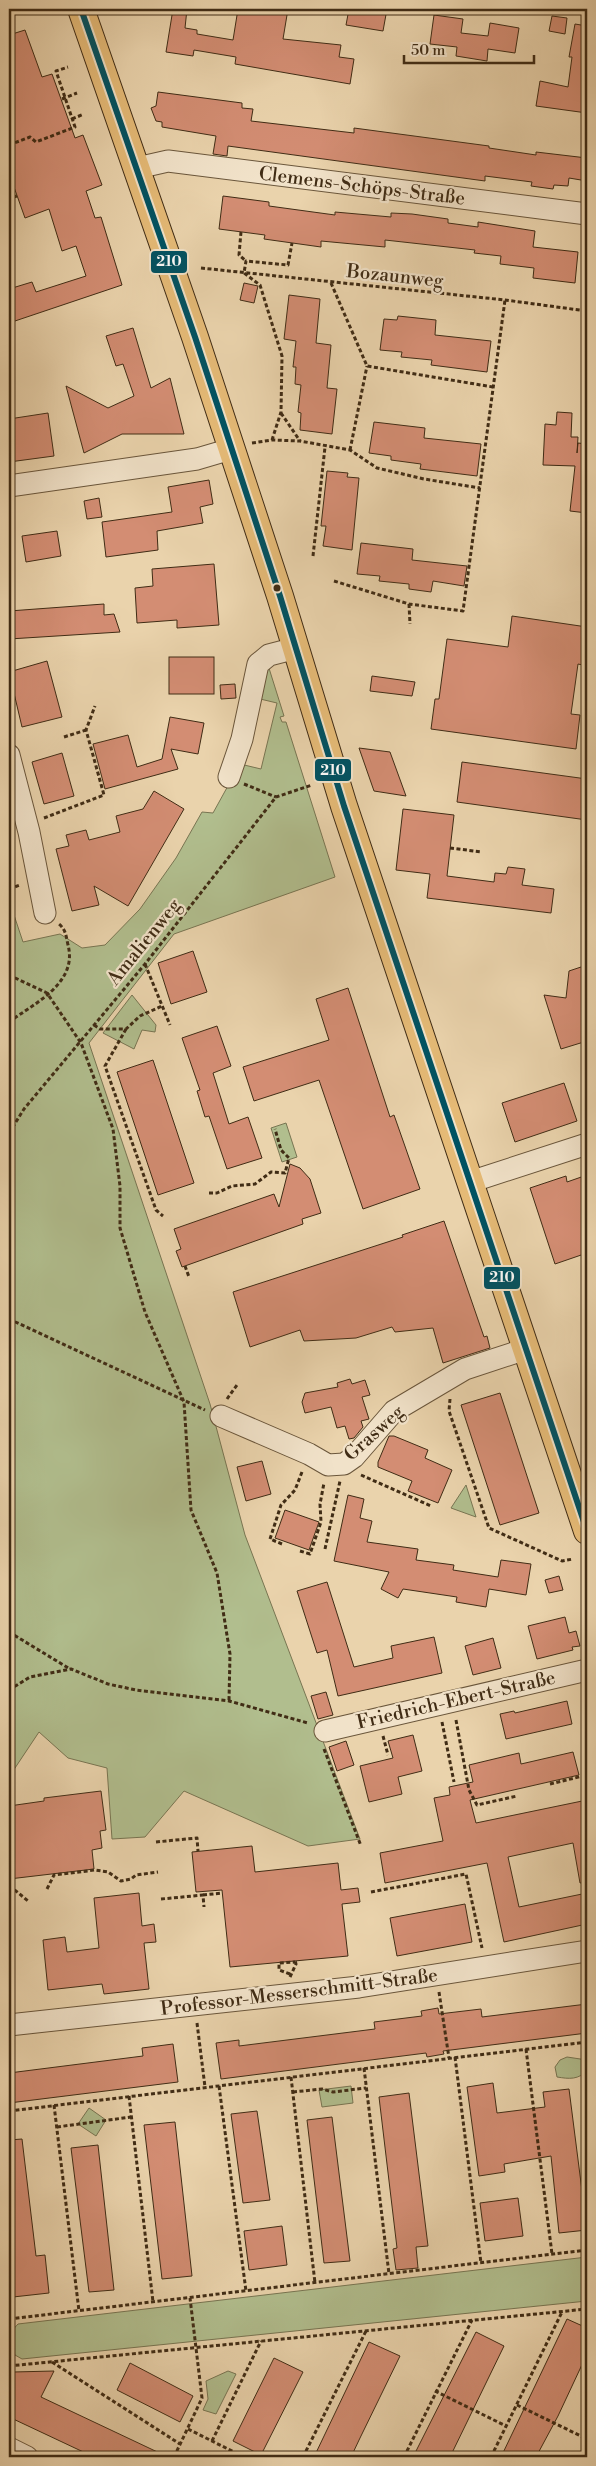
<svg xmlns="http://www.w3.org/2000/svg" width="596" height="2466" font-family="'Libre Bodoni',serif">
  <style>
    .green { fill: #b1be8e; stroke: #787552 }
    .building { fill: #d38d73; stroke: #402c15 }
    .lines { fill: none; stroke-linecap: round; stroke-linejoin: round }
    .minor-casing { stroke: #6a563b; stroke-width: 23 }
    .major-casing { stroke: #402c15; stroke-width: 28 }
    .path { stroke: #402c15; stroke-width: 3; stroke-dasharray: 4 2.5; stroke-linecap: butt }
    .minor { stroke: #f1e2c9; stroke-width: 21 }
    .major { stroke: #e5ba76; stroke-width: 26 }
    .bus-1-casing { stroke: #f1e2c9; stroke-width: 10 }
    .bus-1 { stroke: #005262; stroke-width: 6 }
    .bus-dot { fill: #402c15; stroke: #f1e2c9; stroke-width: 2 }
    .labels { text-anchor: middle; dominant-baseline: central; stroke-width: 4.5; stroke-linejoin: round; paint-order: stroke }
    .street-label { font-size: 19px; fill: #402c15; stroke: #f1e2c9 }
    .line-badge { stroke: #f1e2c9; stroke-width: 2 }
    .badge-label { font-size: 14px; text-anchor: middle; font-weight: bold; fill: #fff }
  </style>
  <rect width="100%" height="100%" fill="#ead3ac"/>
  <filter id="stains"><feTurbulence type="fractalNoise" baseFrequency=".004" numOctaves="4"/><feColorMatrix values="0 0 0 0 .2 0 0 0 0 .09 0 0 0 0 .02 0 0 0 .5 -.17"/></filter>
  <radialGradient id="worn" r=".72"><stop offset=".6" stop-color="#630" stop-opacity="0"/><stop offset="1" stop-color="#630" stop-opacity=".3"/></radialGradient>
  <g class="green">
    <polygon points="268,665 284,716 280,717 282,722 286,722 335,877 174,934 89,1043 210,1404 245,1535 360,1839 308,1846 184,1791 145,1837 112,1839 107,1768 68,1758 39,1732 9,1777 9,900 23,942 60,934 82,948 105,945 140,909 176,858 202,812 213,813 240,764 261,769 277,703 256,698"/>
    <polygon points="132,995 156,1025 155,1032 142,1030 134,1049 103,1033"/>
    <polygon points="286,1123 297,1157 282,1162 271,1128"/>
    <polygon points="466,1485 476,1517 451,1508"/>
    <path d="M567 2057 587 2060V2070C579 2080 569 2079 557 2077L555 2067 560 2060Z"/>
    <polygon points="351,2086 353,2103 322,2107 319,2090"/>
    <polygon points="89,2108 106,2120 96,2136 78,2124"/>
    <path d="M587 2257V2301L22 2359 15 2355C8 2343 8 2334 18 2324Z"/>
    <polygon points="228,2371 236,2374 216,2414 203,2410 208,2399 206,2381"/>
  </g>
  <g class="building">
    <polygon points="173,9 187,9 185,28 197,30 197,34 233,40 238,9 288,9 283,39 341,45 339,57 354,59 350,84 235,64 236,57 194,50 193,56 166,52"/>
    <polygon points="349,9 387,9 383,31 346,25"/>
    <polygon points="434,15 463,19 461,33 488,36 490,23 519,28 515,53 488,49 487,61 456,56 457,47 430,44"/>
    <polygon points="552,16 567,18 565,34 549,31"/>
    <polygon points="575,24 587,26 587,113 536,106 540,81 568,87 572,57 569,57"/>
    <polygon points="25,30 42,77 52,74 75,138 83,135 102,185 86,191 95,218 101,217 122,285 9,323 9,289 32,282 36,292 86,276 76,246 62,251 49,209 25,218 9,173 9,35"/>
    <polygon points="158,92 242,103 242,108 253,109 251,121 354,133 354,128 489,146 489,148 536,155 536,152 587,158 587,181 569,178 568,186 554,185 553,189 531,186 532,182 485,176 485,181 228,146 227,156 213,154 216,136 162,127 162,122 156,121 151,108 156,106"/>
    <polygon points="223,196 269,202 269,206 335,215 335,212 391,217 391,213 412,214 448,219 448,223 478,227 478,222 535,231 533,247 578,252 575,283 533,278 534,268 500,264 501,256 474,253 475,250 385,240 385,247 321,241 321,247 264,239 265,235 219,229"/>
    <polygon points="244,283 258,286 254,303 240,300"/>
    <polygon points="289,295 320,299 316,343 331,345 327,388 337,389 332,434 300,430 301,413 298,412 301,385 295,384 296,367 293,367 296,341 284,339"/>
    <polygon points="398,316 436,320 435,335 491,341 487,372 431,365 432,360 401,357 402,352 380,350 384,319 397,320"/>
    <polygon points="133,328 151,388 170,378 184,434 122,434 84,453 66,386 108,408 134,396 123,364 116,366 106,336"/>
    <polygon points="557,412 572,413 571,437 578,437 577,453 578,443 587,444 587,513 570,511 575,466 543,465 545,424 556,425"/>
    <polygon points="48,413 54,456 9,462 9,419"/>
    <polygon points="374,422 425,428 424,438 481,444 477,476 420,469 421,464 391,460 391,456 369,453"/>
    <polygon points="327,471 348,473 347,477 359,478 352,550 323,546 326,526 321,526"/>
    <polygon points="209,480 213,504 200,507 203,523 157,531 158,550 106,557 102,522 172,512 168,487"/>
    <polygon points="99,498 102,517 87,519 84,501"/>
    <polygon points="57,531 61,556 26,562 22,536"/>
    <polygon points="361,543 413,549 412,560 467,566 464,586 433,581 431,592 409,589 409,584 379,581 380,576 357,574"/>
    <polygon points="214,564 219,625 177,628 177,620 137,623 135,588 153,586 152,569"/>
    <polygon points="104,604 104,615 114,614 120,632 9,639 9,611"/>
    <polygon points="512,616 587,627 587,666 578,664 571,714 580,715 576,749 431,729 435,699 439,699 447,639 508,647"/>
    <rect x="169" y="657" width="45" height="37"/>
    <polygon points="47,661 62,717 22,727 9,672"/>
    <polygon points="372,676 415,682 412,696 370,691"/>
    <polygon points="235,684 236,698 221,699 220,685"/>
    <polygon points="170,717 204,723 198,754 171,749 178,769 105,789 93,744 128,735 137,767 162,759"/>
    <polygon points="359,748 390,752 406,796 374,791"/>
    <polygon points="62,753 74,796 44,804 32,762"/>
    <polygon points="462,762 587,779 587,820 457,802"/>
    <polygon points="154,791 184,809 128,906 94,886 99,905 72,911 56,849 69,846 66,835 86,830 89,840 120,832 116,816 143,809"/>
    <polygon points="403,809 454,815 447,876 494,882 495,873 506,874 508,867 525,869 522,885 554,889 551,913 427,898 430,874 396,870"/>
    <polygon points="193,951 207,992 171,1004 158,963"/>
    <polygon points="587,965 587,1041 561,1049 544,995 566,998 569,971"/>
    <polygon points="348,988 390,1117 394,1115 420,1189 363,1209 319,1080 254,1101 243,1067 329,1040 316,999"/>
    <polygon points="217,1026 231,1066 213,1073 229,1124 248,1117 262,1158 227,1169 209,1116 205,1117 197,1091 200,1090 182,1038"/>
    <polygon points="153,1060 194,1183 158,1195 117,1072"/>
    <polygon points="564,1083 577,1121 515,1142 502,1103"/>
    <polygon points="290,1164 300,1168 310,1179 321,1213 302,1219 303,1224 182,1267 176,1251 181,1249 174,1229 274,1194 279,1207"/>
    <polygon points="587,1175 587,1253 555,1264 530,1188 566,1176 567,1182"/>
    <polygon points="444,1221 484,1337 487,1336 490,1348 443,1363 433,1328 395,1332 392,1327 356,1338 304,1341 300,1330 250,1347 233,1292 403,1237 402,1235"/>
    <polygon points="350,1379 352,1384 365,1380 370,1395 362,1397 369,1419 361,1421 363,1427 354,1438 349,1439 345,1426 337,1428 331,1407 305,1413 302,1402 305,1393 338,1387 337,1383"/>
    <polygon points="500,1393 539,1513 500,1525 461,1405"/>
    <polygon points="389,1436 394,1436 428,1450 425,1458 452,1470 438,1503 408,1491 412,1481 378,1467 378,1462"/>
    <polygon points="262,1461 271,1494 246,1501 237,1467"/>
    <polygon points="348,1495 364,1499 360,1518 372,1521 367,1542 418,1549 416,1560 454,1565 453,1570 498,1577 501,1560 531,1564 526,1595 489,1589 486,1607 456,1602 457,1597 403,1589 398,1598 381,1589 389,1572 334,1561"/>
    <polygon points="285,1510 319,1522 309,1550 275,1538"/>
    <polygon points="559,1576 563,1590 549,1593 545,1580"/>
    <polygon points="327,1582 354,1667 393,1658 391,1646 434,1637 442,1673 338,1696 327,1650 317,1653 297,1591"/>
    <polygon points="565,1617 569,1633 576,1631 580,1646 572,1647 573,1650 537,1659 528,1626"/>
    <polygon points="493,1638 501,1668 473,1675 465,1646"/>
    <polygon points="326,1692 333,1715 318,1719 311,1696"/>
    <polygon points="567,1701 572,1724 506,1739 500,1714 514,1711 515,1713"/>
    <polygon points="413,1735 422,1771 398,1777 402,1794 369,1802 360,1766 393,1758 388,1741"/>
    <polygon points="346,1741 354,1765 337,1771 329,1747"/>
    <polygon points="573,1752 579,1775 470,1800 476,1823 587,1800 587,1882 580,1883 573,1843 508,1857 519,1907 587,1893 587,1924 504,1942 487,1863 385,1883 380,1853 443,1841 434,1798 450,1795 449,1787 473,1782 469,1765 519,1753 521,1764"/>
    <polygon points="101,1791 106,1830 100,1831 102,1848 92,1850 94,1869 9,1879 9,1806 44,1801 44,1798"/>
    <polygon points="252,1846 255,1872 338,1863 341,1890 358,1888 360,1902 342,1904 348,1956 230,1967 222,1890 196,1892 192,1852"/>
    <polygon points="139,1893 142,1926 154,1924 156,1942 144,1943 149,1989 104,1994 102,1984 48,1990 43,1940 65,1937 67,1952 99,1948 94,1898"/>
    <polygon points="465,1904 472,1942 397,1956 390,1918"/>
    <polygon points="587,2004 587,2033 443,2051 444,2054 427,2057 426,2053 221,2079 216,2043 239,2040 239,2046 375,2029 374,2022 422,2016 421,2011 438,2008 439,2014 481,2009 482,2017"/>
    <polygon points="173,2044 178,2082 9,2103 9,2073 143,2056 142,2048"/>
    <polygon points="493,2083 497,2113 545,2107 543,2092 569,2089 587,2230 559,2233 551,2156 504,2164 505,2172 479,2176 467,2087"/>
    <polygon points="409,2093 428,2246 416,2247 418,2268 396,2270 393,2249 397,2248 379,2097"/>
    <polygon points="257,2111 270,2200 243,2203 231,2114"/>
    <polygon points="332,2117 350,2261 324,2263 307,2120"/>
    <polygon points="175,2122 192,2276 162,2279 144,2125"/>
    <polygon points="22,2139 36,2256 45,2255 49,2293 13,2297 9,2256 9,2140"/>
    <polygon points="98,2145 114,2290 89,2292 71,2148"/>
    <polygon points="518,2198 523,2236 485,2241 480,2203"/>
    <polygon points="282,2226 287,2265 249,2270 244,2231"/>
    <polygon points="567,2319 587,2328 587,2354 558,2416 536,2457 501,2457"/>
    <polygon points="476,2332 504,2346 450,2457 413,2457"/>
    <polygon points="369,2342 400,2356 360,2438 351,2457 314,2457"/>
    <polygon points="274,2358 303,2372 261,2455 233,2441"/>
    <polygon points="130,2363 193,2396 180,2422 117,2390"/>
    <polygon points="54,2371 41,2397 168,2457 94,2457 9,2417 9,2380 13,2372"/>
  </g>
  <g class="lines">
    <defs>
      <g id="minor">
        <polyline points="137,168 168,161 587,214"/>
        <polyline points="9,486 197,459 231,449"/>
        <polyline points="9,755 29,832 45,913"/>
        <polyline points="229,777 242,739 258,664 269,655 296,648"/>
        <polyline points="470,1182 587,1144"/>
        <polyline points="221,1416 309,1454 328,1465 344,1464 354,1457 394,1411 465,1369 526,1349"/>
        <polyline points="325,1731 587,1670"/>
        <polyline points="9,2025 359,1987 587,1951"/>
        <polyline points="9,2448 27,2457"/>
      </g>
      <polyline id="major" points="81,9 195,337 280,596 344,806 587,1531"/>
    </defs>
    <use href="#minor" class="minor-casing"/>
    <use href="#major" class="major-casing"/>
    <g class="path">
      <polyline points="62,99 77,93"/>
      <polyline points="72,119 84,114"/>
      <polyline points="9,145 30,137 36,142 75,127 56,71 68,67"/>
      <polyline points="9,186 13,197 17,196"/>
      <polyline points="241,232 239,255 246,261"/>
      <polyline points="201,268 505,300 587,311"/>
      <polyline points="331,283 367,366 493,387"/>
      <polyline points="281,413 300,441"/>
      <polyline points="272,440 281,412 282,356 260,285 244,273 246,261 288,265 292,243"/>
      <polyline points="252,443 272,440 300,441 350,450 377,468 424,479 480,488"/>
      <polyline points="350,450 367,366"/>
      <polyline points="313,556 325,447"/>
      <polyline points="334,581 409,604 463,611 505,300"/>
      <polyline points="409,604 410,624"/>
      <polyline points="64,737 86,730"/>
      <polyline points="244,784 276,797"/>
      <polyline points="44,818 104,795 86,730 95,706"/>
      <polyline points="450,848 482,852"/>
      <polyline points="9,889 20,885"/>
      <polyline points="145,964 170,1025"/>
      <polyline points="9,975 47,993 81,1043 113,1129 120,1186 120,1228 145,1312 184,1402 191,1510 217,1573 230,1654 229,1701"/>
      <path d="M9 1022C35 1003 78 983 68 945 66 936 66 930 59 924"/>
      <polyline points="94,1025 100,1029 126,1029 140,1016 162,1006"/>
      <polyline points="126,1029 105,1066 156,1210 163,1216"/>
      <polyline points="9,1133 24,1109 145,964 276,797 312,785"/>
      <polyline points="209,1193 217,1193 232,1186 255,1184 271,1172 285,1173 289,1158 281,1150 275,1129"/>
      <polyline points="185,1266 189,1277"/>
      <polyline points="9,1319 205,1410"/>
      <polyline points="227,1399 237,1385"/>
      <polyline points="450,1399 449,1411 489,1528 562,1561 573,1559"/>
      <polyline points="361,1475 431,1506"/>
      <polyline points="282,1544 270,1539 281,1505 295,1490 302,1472"/>
      <polyline points="325,1549 340,1481"/>
      <polyline points="300,1551 310,1554 321,1522 320,1504 324,1483"/>
      <polyline points="583,1594 587,1592"/>
      <polyline points="585,1600 587,1600"/>
      <polyline points="9,1632 70,1669"/>
      <polyline points="9,1690 30,1677 71,1669 108,1684 136,1690 229,1701 308,1723"/>
      <polyline points="456,1720 469,1790 477,1805 517,1796"/>
      <polyline points="442,1722 454,1782"/>
      <polyline points="383,1736 388,1755"/>
      <polyline points="324,1749 361,1846"/>
      <polyline points="550,1784 587,1775"/>
      <polyline points="156,1842 197,1838 198,1851"/>
      <polyline points="9,1879 10,1886 28,1901"/>
      <polyline points="47,1889 54,1875 95,1870 108,1872 121,1881 131,1879 136,1875 158,1872"/>
      <polyline points="371,1892 466,1874 482,1948"/>
      <polyline points="203,1895 222,1893"/>
      <polyline points="161,1899 203,1895 204,1907"/>
      <polyline points="290,1974 279,1970 279,1963 295,1962"/>
      <polyline points="290,1977 296,1964 295,1960"/>
      <polyline points="439,1992 449,2058"/>
      <polyline points="197,2023 205,2087"/>
      <polyline points="526,2049 552,2254"/>
      <polyline points="455,2057 481,2263"/>
      <polyline points="583,2064 587,2064"/>
      <polyline points="364,2068 389,2274"/>
      <polyline points="291,2077 315,2283"/>
      <polyline points="219,2086 246,2291"/>
      <polyline points="293,2092 322,2089 333,2092 366,2088"/>
      <polyline points="129,2096 153,2302"/>
      <polyline points="54,2105 79,2311"/>
      <polyline points="9,2111 587,2042"/>
      <polyline points="57,2127 131,2117"/>
      <polyline points="9,2319 587,2250"/>
      <polyline points="52,2362 180,2444"/>
      <polyline points="9,2366 587,2309"/>
      <polyline points="435,2391 506,2426"/>
      <polyline points="517,2405 587,2439"/>
      <polyline points="188,2429 244,2457"/>
      <polyline points="212,2441 261,2341"/>
      <polyline points="174,2457 202,2398 190,2298"/>
      <polyline points="303,2457 366,2331"/>
      <polyline points="404,2457 472,2320"/>
      <polyline points="491,2457 562,2312"/>
    </g>
    <use href="#minor" class="minor"/>
    <use href="#major" class="major"/>
    <defs>
      <polyline id="bus-1" points="81,9 195,337 280,596 344,806 587,1531"/>
    </defs>
    <use href="#bus-1" class="bus-1-casing"/>
    <use href="#bus-1" class="bus-1"/>
  </g>
  <circle class="bus-dot" cx="277" cy="588" r="4.5"/>
  <g class="labels">
    <g class="street-label">
      <text transform="translate(362 186) rotate(7)">Clemens-Schöps-Straße</text>
      <text transform="translate(395 276) rotate(6)">Bozaunweg</text>
      <text transform="translate(144 942) rotate(-51)">Amalienweg</text>
      <text transform="translate(374 1433) rotate(-42)">Grasweg</text>
      <text transform="translate(456 1700) rotate(-13)">Friedrich-Ebert-Straße</text>
      <text transform="translate(299 1992) rotate(-7)">Professor-Messerschmitt-Straße</text>
    </g>
  </g>
  <g class="line-badge">
    <rect x="150" y="250" width="38" height="24" rx="5" fill="#005262"/>
    <rect x="314" y="758" width="38" height="24" rx="5" fill="#005262"/>
    <rect x="483" y="1266" width="38" height="24" rx="5" fill="#005262"/>
  </g>
  <g class="badge-label">
    <text x="169" y="266">210</text>
    <text x="333" y="775">210</text>
    <text x="502" y="1282">210</text>
  </g>
  <rect width="596" height="2466" fill="none" stroke="#ead3ac" stroke-width="30"/>
  <rect x="10" y="10" width="576" height="2446" fill="none" stroke="#402c15" stroke-width="2.5"/>
  <rect x="15" y="15" width="566" height="2436" fill="none" stroke="#402c15"/>
  <path d="M404 55v8h130v-8" fill="none" stroke="#402c15" stroke-width="2.5"/>
  <text x="411" y="55" font-size="15" fill="#402c15" stroke="#f1e2c9" stroke-width="4" paint-order="stroke">50 m</text>
  <rect width="100%" height="100%" filter="url(#stains)"/>
  <rect width="100%" height="100%" fill="url(#worn)"/>
</svg>
